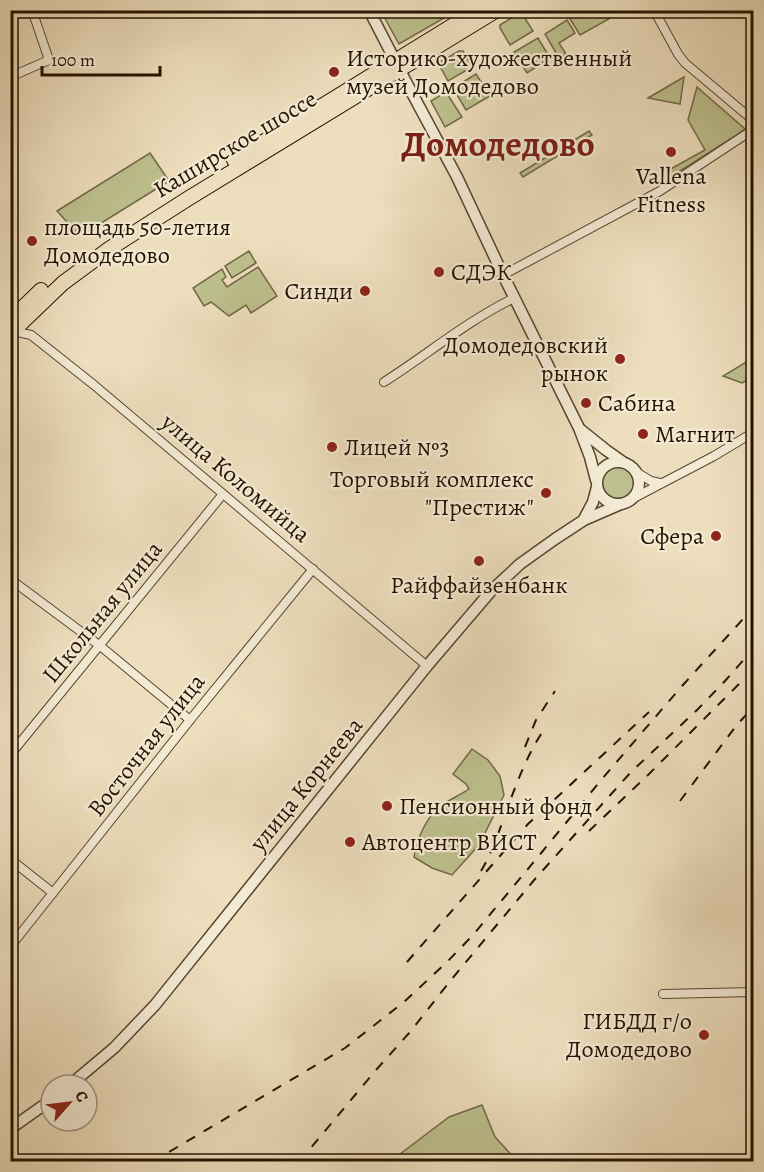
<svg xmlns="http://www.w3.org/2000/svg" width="764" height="1172" font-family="Alegreya,serif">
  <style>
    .green { fill: #bdc08e; stroke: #726947; stroke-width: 1.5 }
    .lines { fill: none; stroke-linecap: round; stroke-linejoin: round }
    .minor-casing { stroke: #58452f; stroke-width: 10 }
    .tertiary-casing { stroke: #58452f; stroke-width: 13 }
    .primary-casing { stroke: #261200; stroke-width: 16 }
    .minor { stroke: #f3ead4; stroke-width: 8 }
    .tertiary { stroke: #f3ead4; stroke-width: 10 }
    .primary { stroke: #eddebd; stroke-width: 14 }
    .rail { stroke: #261200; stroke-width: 2; stroke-dasharray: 10 10; stroke-linecap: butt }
    .poi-dot { fill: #8f2418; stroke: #f3ead4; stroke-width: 2 }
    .labels { text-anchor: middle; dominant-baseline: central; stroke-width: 4.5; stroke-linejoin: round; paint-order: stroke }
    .poi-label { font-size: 24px; fill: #261200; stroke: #f3ead4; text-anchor: start }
    .street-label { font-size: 24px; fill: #261200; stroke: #f3ead4 }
    .town-label { font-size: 36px; font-weight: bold; fill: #7a1f14; stroke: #f3ead4 }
  </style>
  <rect width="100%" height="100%" fill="#eddebd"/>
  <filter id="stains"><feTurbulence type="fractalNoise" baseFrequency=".00333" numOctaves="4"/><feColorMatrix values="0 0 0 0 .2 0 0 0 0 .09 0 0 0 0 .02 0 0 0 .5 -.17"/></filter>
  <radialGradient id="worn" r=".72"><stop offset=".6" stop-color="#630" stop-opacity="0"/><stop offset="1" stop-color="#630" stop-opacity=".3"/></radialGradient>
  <g class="green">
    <polygon points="381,11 456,11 399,44"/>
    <polygon points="565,11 623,11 580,35"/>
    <polygon points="521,12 533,31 510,45 500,28 500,25"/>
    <polygon points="567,20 575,33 559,43 566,54 559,58 545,34"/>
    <polygon points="538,38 550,58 527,73 514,52"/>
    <polygon points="459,51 463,51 472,67 448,81 438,63"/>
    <polygon points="476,74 490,96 466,110 453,88"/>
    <polygon points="684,77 680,104 648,98"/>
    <polygon points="697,87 745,129 732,138 666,180 667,171 705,150 688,120"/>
    <polygon points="446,92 462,117 445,127 431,101"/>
    <polygon points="589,131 592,135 523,177 520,173"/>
    <polygon points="150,153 169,181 90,230 77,233 57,211"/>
    <polygon points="249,251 256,263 232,278 225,266"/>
    <polygon points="258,267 277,296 251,313 246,305 229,316 211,302 204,306 193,288 222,269 226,277 222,280 227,287"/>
    <polygon points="753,358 753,377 742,383 723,376"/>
    <circle cx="618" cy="483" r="17"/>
    <path d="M472 749 488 760 500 776 504 795 479 845 452 875 432 868 414 857C417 839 426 818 440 806 449 800 460 795 469 789L466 784 453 774Z"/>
    <polygon points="482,1105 495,1137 517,1161 391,1161 449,1117"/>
  </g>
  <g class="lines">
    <defs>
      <g id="minor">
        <polyline points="654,10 678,54 685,63 754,121"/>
        <polyline points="10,77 49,60 32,10"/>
        <polyline points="503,275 660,191 754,129"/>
        <polyline points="13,331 31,335 94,385 427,666"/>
        <path d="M384 382C428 354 467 321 514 298"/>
        <polyline points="636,472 651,481 660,483"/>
        <polyline points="632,499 714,456 754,432"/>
        <polyline points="10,579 99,645 190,720"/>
        <polyline points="10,755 223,494"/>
        <polyline points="10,859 53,893"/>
        <polyline points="10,947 190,720 313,569"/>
        <polyline points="663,994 754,992"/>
      </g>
      <g id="tertiary">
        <polyline points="369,10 405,80 457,177 503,275 579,428 590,457 596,480"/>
        <polyline points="581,430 606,450 623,462"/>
        <circle cx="618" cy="483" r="21"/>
        <polyline points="584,519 593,502 597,487"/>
        <polyline points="70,1085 114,1048 155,1005 427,666 491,591 520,564 555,539 584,520 621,504"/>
        <polyline points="10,1129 51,1100"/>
      </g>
      <g id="primary">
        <polyline points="234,160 478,10"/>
        <polyline points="10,320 41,290"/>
        <polyline points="10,334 63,283 109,249 189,198 497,10"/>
      </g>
    </defs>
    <use href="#minor" class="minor-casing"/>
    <use href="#tertiary" class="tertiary-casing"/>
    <use href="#primary" class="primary-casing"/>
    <use href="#minor" class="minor"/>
    <use href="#tertiary" class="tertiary"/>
    <use href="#primary" class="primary"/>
    <g class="rail">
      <polyline points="525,747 536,720 555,691"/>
      <polyline points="680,801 736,726 754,706"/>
      <polyline points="589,831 648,775 754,669"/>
      <path d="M481 871C491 855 497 836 504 818 515 787 526 756 545 728"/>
      <polyline points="407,962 528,824 649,712"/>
      <polyline points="152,1162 345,1048 404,1002 447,962 473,935 542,852 602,779 682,686 754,607"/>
      <polyline points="299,1162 376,1070 410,1032 451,980 535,879 631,772 697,710 725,681 754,648"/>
    </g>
  </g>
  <g class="poi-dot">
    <circle cx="334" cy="72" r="6"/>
    <circle cx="671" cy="152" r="6"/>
    <circle cx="32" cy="241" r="6"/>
    <circle cx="439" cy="272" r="6"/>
    <circle cx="365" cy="291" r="6"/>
    <circle cx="620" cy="359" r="6"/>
    <circle cx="586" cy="403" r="6"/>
    <circle cx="643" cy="434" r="6"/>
    <circle cx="332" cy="447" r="6"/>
    <circle cx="546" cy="493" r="6"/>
    <circle cx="716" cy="536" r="6"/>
    <circle cx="479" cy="561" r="6"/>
    <circle cx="387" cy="806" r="6"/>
    <circle cx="350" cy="842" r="6"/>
    <circle cx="704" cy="1035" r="6"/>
  </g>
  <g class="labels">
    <g class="poi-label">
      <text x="346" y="58">Историко-художественный<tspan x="346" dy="28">музей Домодедово</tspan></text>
      <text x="671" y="176" text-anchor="middle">Vallena<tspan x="671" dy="28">Fitness</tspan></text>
      <text x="44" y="227">площадь 50-летия<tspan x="44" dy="28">Домодедово</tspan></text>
      <text x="451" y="272">СДЭК</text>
      <text x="353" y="291" text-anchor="end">Синди</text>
      <text x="608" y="345" text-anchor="end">Домодедовский<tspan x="608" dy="28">рынок</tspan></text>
      <text x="598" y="403">Сабина</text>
      <text x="655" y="434">Магнит</text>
      <text x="344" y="447">Лицей №3</text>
      <text x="534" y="479" text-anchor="end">Торговый комплекс<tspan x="534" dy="28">"Престиж"</tspan></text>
      <text x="704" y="536" text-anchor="end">Сфера</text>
      <text x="479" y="585" text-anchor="middle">Райффайзенбанк</text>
      <text x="399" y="806">Пенсионный фонд</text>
      <text x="362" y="842">Автоцентр ВИСТ</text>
      <text x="692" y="1021" text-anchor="end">ГИБДД г/о<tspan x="692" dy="28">Домодедово</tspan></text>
    </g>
    <g class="street-label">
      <text transform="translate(235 144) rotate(-31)">Каширское шоссе</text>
      <text transform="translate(236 478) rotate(40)">улица Коломийца</text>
      <text transform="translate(102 612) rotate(-51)">Школьная улица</text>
      <text transform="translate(146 745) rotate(-52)">Восточная улица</text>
      <text transform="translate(306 784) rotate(-51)">улица Корнеева</text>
    </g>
    <g class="town-label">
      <text x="498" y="143">Домодедово</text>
    </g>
  </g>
  <rect width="764" height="1172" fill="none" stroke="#eddebd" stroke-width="36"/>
  <rect x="12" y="12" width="740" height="1148" fill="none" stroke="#261200" stroke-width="3"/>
  <rect x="18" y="18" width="728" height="1136" fill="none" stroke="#261200" stroke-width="1.5"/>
  <g transform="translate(69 1103) rotate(62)"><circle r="28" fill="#f3ead4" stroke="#a1947f" stroke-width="1.5"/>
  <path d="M0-4.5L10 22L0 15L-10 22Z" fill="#8f2418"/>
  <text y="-9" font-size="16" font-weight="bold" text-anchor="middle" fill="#261200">С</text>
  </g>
  <path d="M42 66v9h118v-9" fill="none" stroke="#261200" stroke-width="3"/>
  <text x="51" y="66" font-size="18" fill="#261200" stroke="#f3ead4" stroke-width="4.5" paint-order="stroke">100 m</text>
  <rect width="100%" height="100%" filter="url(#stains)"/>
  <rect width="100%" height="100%" fill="url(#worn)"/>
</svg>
